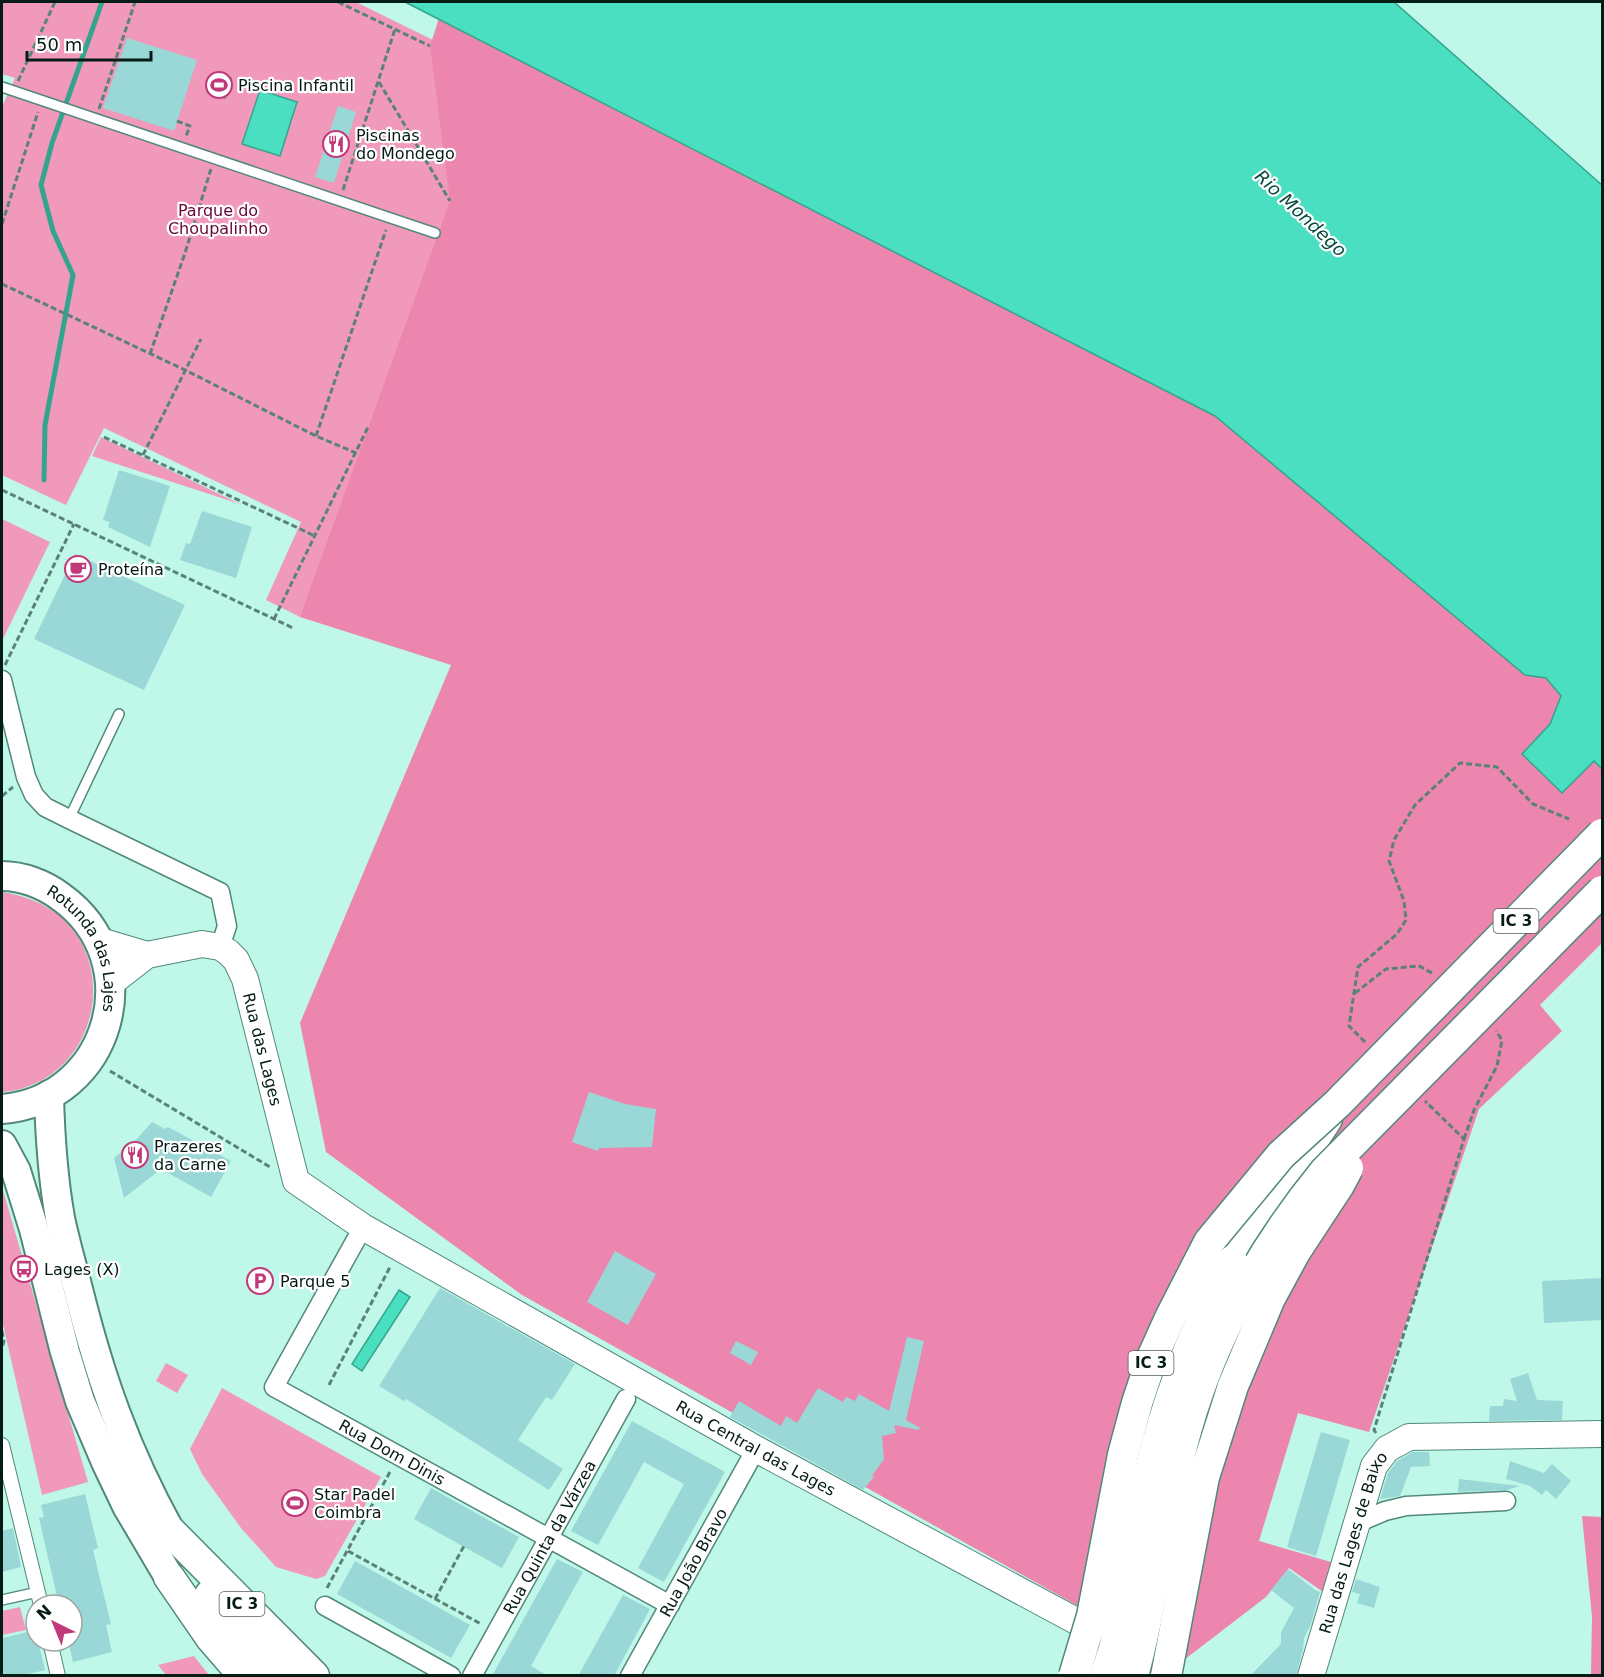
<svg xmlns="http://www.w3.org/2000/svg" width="1604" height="1677" font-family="'DejaVu Sans',sans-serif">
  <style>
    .green { fill: #f199ba }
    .forest { fill: #ec86ae }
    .water { fill: #4adfc0; stroke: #35a48d; stroke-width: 1.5 }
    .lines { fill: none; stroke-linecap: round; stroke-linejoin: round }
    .stream { stroke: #35a48d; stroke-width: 5 }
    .building { fill: #9ad7d7 }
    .service-casing { stroke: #51887a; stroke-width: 12 }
    .pedestrian-casing { stroke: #51887a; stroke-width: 16 }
    .minor-casing { stroke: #51887a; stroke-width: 21 }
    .secondary-casing { stroke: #51887a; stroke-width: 28 }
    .primary-casing { stroke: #51887a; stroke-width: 32 }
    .trunk-casing { stroke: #51887a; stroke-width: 33 }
    .path { stroke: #5b8278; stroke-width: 3; stroke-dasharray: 6 3; stroke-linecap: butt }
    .service { stroke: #fff; stroke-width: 9 }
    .pedestrian { stroke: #fff; stroke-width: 14 }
    .minor { stroke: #fff; stroke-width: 18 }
    .secondary { stroke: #fff; stroke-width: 26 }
    .primary { stroke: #fff; stroke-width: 28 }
    .trunk { stroke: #fff; stroke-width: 30 }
    .trunk-bridge-casing { stroke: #51887a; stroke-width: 33; stroke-linecap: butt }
    .trunk-bridge { stroke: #fff; stroke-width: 30 }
    .labels { text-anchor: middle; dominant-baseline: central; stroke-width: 4.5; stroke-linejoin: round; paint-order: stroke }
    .shield { fill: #fff; stroke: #4f5f5c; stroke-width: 1.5 }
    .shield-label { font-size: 15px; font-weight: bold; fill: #041b16 }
    .poi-label { font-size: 16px; fill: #041b16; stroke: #fff; text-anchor: start }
    .park-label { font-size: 16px; fill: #650639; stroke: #fff }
    .street-label { font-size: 16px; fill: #041b16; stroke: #fff }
    .water-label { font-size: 18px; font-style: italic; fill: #05483c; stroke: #fff }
  </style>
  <rect width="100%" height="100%" fill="#bff8e8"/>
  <g class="green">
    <polygon points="2,2 356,2 433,40 455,192 374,428 300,617 266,600 301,522 104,428 66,505 2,475 2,107 15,78 2,74"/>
    <polygon points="101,437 240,504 92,456"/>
    <polygon points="2,519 50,542 2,641"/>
    <path d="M2 892C20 895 37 900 53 911 108 950 105 1034 53 1073 38 1084 20 1091 2 1092Z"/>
    <polygon points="2,1187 88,1482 42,1495 2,1320"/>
    <polygon points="166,1363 188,1375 177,1393 156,1381"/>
    <polygon points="222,1388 381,1477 325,1576 316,1579 276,1567 241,1528 202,1474 190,1449"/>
    <polygon points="20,1607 26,1630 2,1635 2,1611"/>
    <polygon points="194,1656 209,1675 166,1675 158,1665"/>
  </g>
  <g class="forest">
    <polygon points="439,18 1215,416 1525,675 1546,678 1561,696 1550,724 1522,754 1594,761 1602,769 1602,943 1540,1005 1562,1031 1479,1109 1369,1432 1298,1413 1259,1541 1331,1562 1323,1592 1289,1568 1266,1597 1180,1663 522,1295 326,1152 300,1023 451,665 300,617 450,201 430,46"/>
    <polygon points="1582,1516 1602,1517 1602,1675 1591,1675 1592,1617"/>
  </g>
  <g class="water">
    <polygon points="405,2 1394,2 1602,185 1602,769 1594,761 1562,793 1522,754 1550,724 1561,696 1546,678 1525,675 1215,416"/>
    <polygon points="214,73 231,78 225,98 207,92"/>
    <polygon points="260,90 297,102 280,156 242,144"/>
    <polygon points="399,1290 410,1297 362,1371 352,1364"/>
  </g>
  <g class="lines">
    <polyline class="stream" points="44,480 45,425 73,275 53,231 41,185 52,143 102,2"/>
  </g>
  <g class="building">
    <polygon points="127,38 197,60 174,131 103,108"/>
    <polygon points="338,106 356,112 334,183 315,177"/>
    <polygon points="119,470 170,486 150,547 108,527 110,522 103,520"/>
    <polygon points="202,511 252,527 236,578 180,560 186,543 190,544"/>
    <polygon points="75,554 185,605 144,690 34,639"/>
    <polygon points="589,1092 625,1104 656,1109 652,1147 599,1148 598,1151 572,1142"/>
    <polygon points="152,1122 165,1129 168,1127 231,1161 211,1197 161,1169 124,1198 114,1158 134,1142"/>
    <polygon points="615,1251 656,1274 628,1325 587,1302"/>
    <polygon points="1602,1278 1602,1320 1544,1323 1542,1281"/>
    <polygon points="440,1288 575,1364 552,1400 546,1397 518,1440 563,1469 549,1490 406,1399 404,1401 379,1386"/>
    <polygon points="907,1337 924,1341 906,1420 920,1428 919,1430 894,1425 896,1433 882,1436 884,1459 872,1476 874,1477 863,1490 730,1417 739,1401 781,1426 786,1416 797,1423 818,1388 843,1402 846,1397 855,1401 859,1394 889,1411"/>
    <polygon points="736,1341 758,1352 751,1365 730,1353"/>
    <polygon points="1528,1373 1537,1400 1563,1401 1562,1420 1489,1421 1490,1406 1503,1406 1504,1399 1517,1401 1510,1379"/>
    <polygon points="632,1421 725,1472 664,1582 638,1568 684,1484 644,1462 598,1545 571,1531"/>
    <polygon points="1321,1432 1350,1440 1316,1556 1287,1547"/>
    <polygon points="1413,1452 1429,1452 1430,1466 1411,1467 1400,1496 1380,1499 1388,1473 1397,1461"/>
    <polygon points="1510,1461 1544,1473 1552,1464 1571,1481 1556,1499 1546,1490 1542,1495 1530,1486 1506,1479"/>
    <polygon points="1459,1479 1520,1486 1507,1490 1458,1492"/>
    <polygon points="431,1488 519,1537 502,1568 414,1519"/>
    <polygon points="85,1494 98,1548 93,1550 111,1624 106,1625 112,1652 73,1662 68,1641 72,1641 72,1605 59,1605 39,1518 44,1517 41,1505"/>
    <polygon points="13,1528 21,1567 2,1572 2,1531"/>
    <polygon points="557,1559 583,1572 531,1666 548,1676 492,1676"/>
    <polygon points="355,1561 470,1625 451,1658 337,1594"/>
    <polygon points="1288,1569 1315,1590 1320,1592 1311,1624 1304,1638 1303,1649 1296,1676 1250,1676 1281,1644 1281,1632 1294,1608 1271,1590"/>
    <polygon points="1356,1579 1380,1587 1374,1608 1357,1603 1360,1594 1352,1592"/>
    <polygon points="623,1595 650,1609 614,1676 578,1676"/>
    <polygon points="36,1630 36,1641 38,1641 45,1670 20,1676 2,1676 2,1638"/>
  </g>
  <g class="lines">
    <defs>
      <g id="service">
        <polyline points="2,87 435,233"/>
        <polyline points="69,819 119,714"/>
        <polyline points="2,1600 38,1592"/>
      </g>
      <g id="pedestrian">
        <polyline points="2,1445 41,1605"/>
        <polyline points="50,1641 58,1676"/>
      </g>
      <g id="minor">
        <polyline points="2,680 26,777 34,795 45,807 69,819 220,892 227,926 220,947"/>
        <path id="s1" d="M363 1227 274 1387 670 1605"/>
        <polyline points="1357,1523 1385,1511 1406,1506 1506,1501"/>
        <polyline points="325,1606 451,1676"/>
        <path id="s2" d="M472 1676 626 1399"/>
        <path id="s3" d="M630 1676 756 1449"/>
      </g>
      <g id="secondary">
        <polyline points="100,941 147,955"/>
        <path id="s4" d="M111 983 147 955 202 944 220 947 228 952 236 960 245 979 296 1181 363 1227 756 1449 1104 1636"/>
        <path id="s5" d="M1311 1676 1374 1466 1387 1449 1409 1437 1602 1434"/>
      </g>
      <g id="primary">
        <path id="s6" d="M2 876C22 876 44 884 61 897 150 961 111 1100 2 1109"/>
        <path d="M49 1095C50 1137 53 1178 60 1218 65 1242 72 1266 78 1289 100 1378 126 1451 170 1531"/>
        <polyline points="2,1145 16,1171 34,1229 65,1352 80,1401 106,1462 127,1506 169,1577"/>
      </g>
      <g id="trunk">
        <polyline points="1232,1261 1268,1203 1301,1159 1327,1119"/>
        <polyline points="170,1531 314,1676"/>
        <polyline points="169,1577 211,1638 244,1676"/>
        <polyline points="210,1595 241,1634 280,1676"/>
      </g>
    </defs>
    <use href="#service" class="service-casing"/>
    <use href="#pedestrian" class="pedestrian-casing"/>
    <use href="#minor" class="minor-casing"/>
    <use href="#secondary" class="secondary-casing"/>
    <use href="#primary" class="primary-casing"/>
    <use href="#trunk" class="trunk-casing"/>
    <g class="path">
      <polyline points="338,2 430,46"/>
      <polyline points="18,81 55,2"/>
      <polyline points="379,82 450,201"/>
      <polyline points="99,109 135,2"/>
      <polyline points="177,121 190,126 186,136"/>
      <polyline points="343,190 395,29"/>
      <polyline points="2,224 38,112"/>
      <polyline points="2,284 185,370 316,436 356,453"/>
      <polyline points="150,354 185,253 211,169"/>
      <polyline points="316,436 386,230"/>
      <polyline points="104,437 315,536"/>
      <polyline points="143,455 201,339"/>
      <polyline points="2,490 293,628"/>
      <polyline points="274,619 369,425"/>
      <polyline points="5,665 74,524"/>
      <polyline points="2,796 13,787"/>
      <polyline points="1355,993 1386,969 1419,966 1434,974"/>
      <polyline points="1365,1042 1349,1026 1358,967 1397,934 1406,920 1404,901 1389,861 1394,840 1415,805 1460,763 1497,767 1533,804 1569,819"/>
      <polyline points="110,1071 270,1167"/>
      <polyline points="1464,1139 1474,1110 1497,1066 1502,1040 1496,1031"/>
      <polyline points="2,1331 4,1341 2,1348"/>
      <polyline points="329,1385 390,1267"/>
      <polyline points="1376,1433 1374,1430 1464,1139 1425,1101"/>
      <polyline points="348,1551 481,1624"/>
      <polyline points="327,1588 391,1470"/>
      <polyline points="435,1599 464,1546"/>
    </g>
    <use href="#service" class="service"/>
    <use href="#pedestrian" class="pedestrian"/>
    <use href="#minor" class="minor"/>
    <use href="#secondary" class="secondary"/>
    <use href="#primary" class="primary"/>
    <use href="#trunk" class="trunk"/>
    <defs>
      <g id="trunk-bridge">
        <polyline points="1074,1676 1092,1616 1123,1455 1137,1403 1152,1358 1171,1316 1209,1242 1281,1155 1337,1104 1602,834"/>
        <path d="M1105 1676 1114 1649C1127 1590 1136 1531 1149 1474 1167 1399 1194 1328 1232 1261"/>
        <path d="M1133 1676C1155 1595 1164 1511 1186 1431 1213 1335 1262 1248 1325 1171L1602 891"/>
        <polyline points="1166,1676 1204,1477 1233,1386 1270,1298 1295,1252 1339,1185 1348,1168"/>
      </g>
    </defs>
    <use href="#trunk-bridge" class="trunk-bridge-casing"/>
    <use href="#trunk-bridge" class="trunk-bridge"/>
  </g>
  <defs>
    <symbol id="stadium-ring" viewBox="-11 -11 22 22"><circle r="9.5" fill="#fff" stroke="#c03978" stroke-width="1.5"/><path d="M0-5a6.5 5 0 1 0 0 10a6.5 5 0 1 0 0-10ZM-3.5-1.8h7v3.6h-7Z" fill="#c03978"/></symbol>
    <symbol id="restaurant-ring" viewBox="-11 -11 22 22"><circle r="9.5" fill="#fff" stroke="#c03978" stroke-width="1.5"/><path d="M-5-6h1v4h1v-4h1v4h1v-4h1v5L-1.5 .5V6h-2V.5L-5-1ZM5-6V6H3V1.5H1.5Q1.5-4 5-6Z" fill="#c03978"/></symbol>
    <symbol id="cafe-ring" viewBox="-11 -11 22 22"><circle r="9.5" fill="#fff" stroke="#c03978" stroke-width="1.5"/><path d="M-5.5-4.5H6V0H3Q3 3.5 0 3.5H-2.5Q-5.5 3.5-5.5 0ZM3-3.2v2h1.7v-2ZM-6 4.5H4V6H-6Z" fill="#c03978"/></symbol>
    <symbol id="bus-ring" viewBox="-11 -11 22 22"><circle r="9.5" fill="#fff" stroke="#c03978" stroke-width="1.5"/><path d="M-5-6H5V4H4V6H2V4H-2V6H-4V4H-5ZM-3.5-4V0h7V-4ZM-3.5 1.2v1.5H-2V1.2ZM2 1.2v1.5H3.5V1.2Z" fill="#c03978"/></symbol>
    <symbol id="parking-ring" viewBox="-11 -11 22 22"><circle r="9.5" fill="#fff" stroke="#c03978" stroke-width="1.5"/><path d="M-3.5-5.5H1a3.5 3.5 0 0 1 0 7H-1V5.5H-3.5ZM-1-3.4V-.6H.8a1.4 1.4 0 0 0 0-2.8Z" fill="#c03978"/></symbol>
  </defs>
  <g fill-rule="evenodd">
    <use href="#stadium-ring" x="204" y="70" width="30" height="30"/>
    <use href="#restaurant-ring" x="321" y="129" width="30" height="30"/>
    <use href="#cafe-ring" x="63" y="554" width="30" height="30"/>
    <use href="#restaurant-ring" x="120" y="1140" width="30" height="30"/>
    <use href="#bus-ring" x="9" y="1254" width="30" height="30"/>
    <use href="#parking-ring" x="245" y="1266" width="30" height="30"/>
    <use href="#stadium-ring" x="280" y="1488" width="30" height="30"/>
  </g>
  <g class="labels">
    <g class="shield">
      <rect x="1493.5" y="909" width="45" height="24" rx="4.5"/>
      <rect x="1128.5" y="1351" width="45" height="24" rx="4.5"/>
      <rect x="219.5" y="1592" width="45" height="24" rx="4.5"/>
    </g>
    <g class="shield-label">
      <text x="1516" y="921">IC 3</text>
      <text x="1151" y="1363">IC 3</text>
      <text x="242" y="1604">IC 3</text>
    </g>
    <g class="poi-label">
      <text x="238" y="85">Piscina Infantil</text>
      <text x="356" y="135">Piscinas<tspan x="356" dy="18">do Mondego</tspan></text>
      <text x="98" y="569">Proteína</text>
      <text x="154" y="1146">Prazeres<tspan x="154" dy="18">da Carne</tspan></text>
      <text x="44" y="1269">Lages (X)</text>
      <text x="280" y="1281">Parque 5</text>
      <text x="314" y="1494">Star Padel<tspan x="314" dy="18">Coimbra</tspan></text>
    </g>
    <g class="park-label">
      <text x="218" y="210">Parque do<tspan x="218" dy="18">Choupalinho</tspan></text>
    </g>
    <g class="street-label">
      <text stroke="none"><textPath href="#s6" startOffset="122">Rotunda das Lajes</textPath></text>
      <text stroke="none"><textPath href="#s4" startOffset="234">Rua das Lages</textPath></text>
      <text stroke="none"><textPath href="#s4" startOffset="902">Rua Central das Lages</textPath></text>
      <text stroke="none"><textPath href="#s1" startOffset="318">Rua Dom Dinis</textPath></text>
      <text stroke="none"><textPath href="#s2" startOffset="159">Rua Quinta da Várzea</textPath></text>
      <text stroke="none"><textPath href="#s5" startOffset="140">Rua das Lages de Baixo</textPath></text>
      <text stroke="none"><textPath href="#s3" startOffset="130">Rua João Bravo</textPath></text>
    </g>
    <g class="water-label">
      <text transform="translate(1301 213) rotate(43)">Rio Mondego</text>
    </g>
  </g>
  <rect width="1604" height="1677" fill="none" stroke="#041b16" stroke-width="6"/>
  <g transform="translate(54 1623) rotate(317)"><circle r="28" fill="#ffffff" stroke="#9ba4a2" stroke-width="1.5"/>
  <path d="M0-4.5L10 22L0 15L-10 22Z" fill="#c03978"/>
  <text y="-9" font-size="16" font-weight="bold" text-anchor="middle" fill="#041b16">N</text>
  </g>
  <path d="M27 51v9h124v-9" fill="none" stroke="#041b16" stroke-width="3"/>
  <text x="36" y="51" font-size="18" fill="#041b16" stroke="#ffffff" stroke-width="4.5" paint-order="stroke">50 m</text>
</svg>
